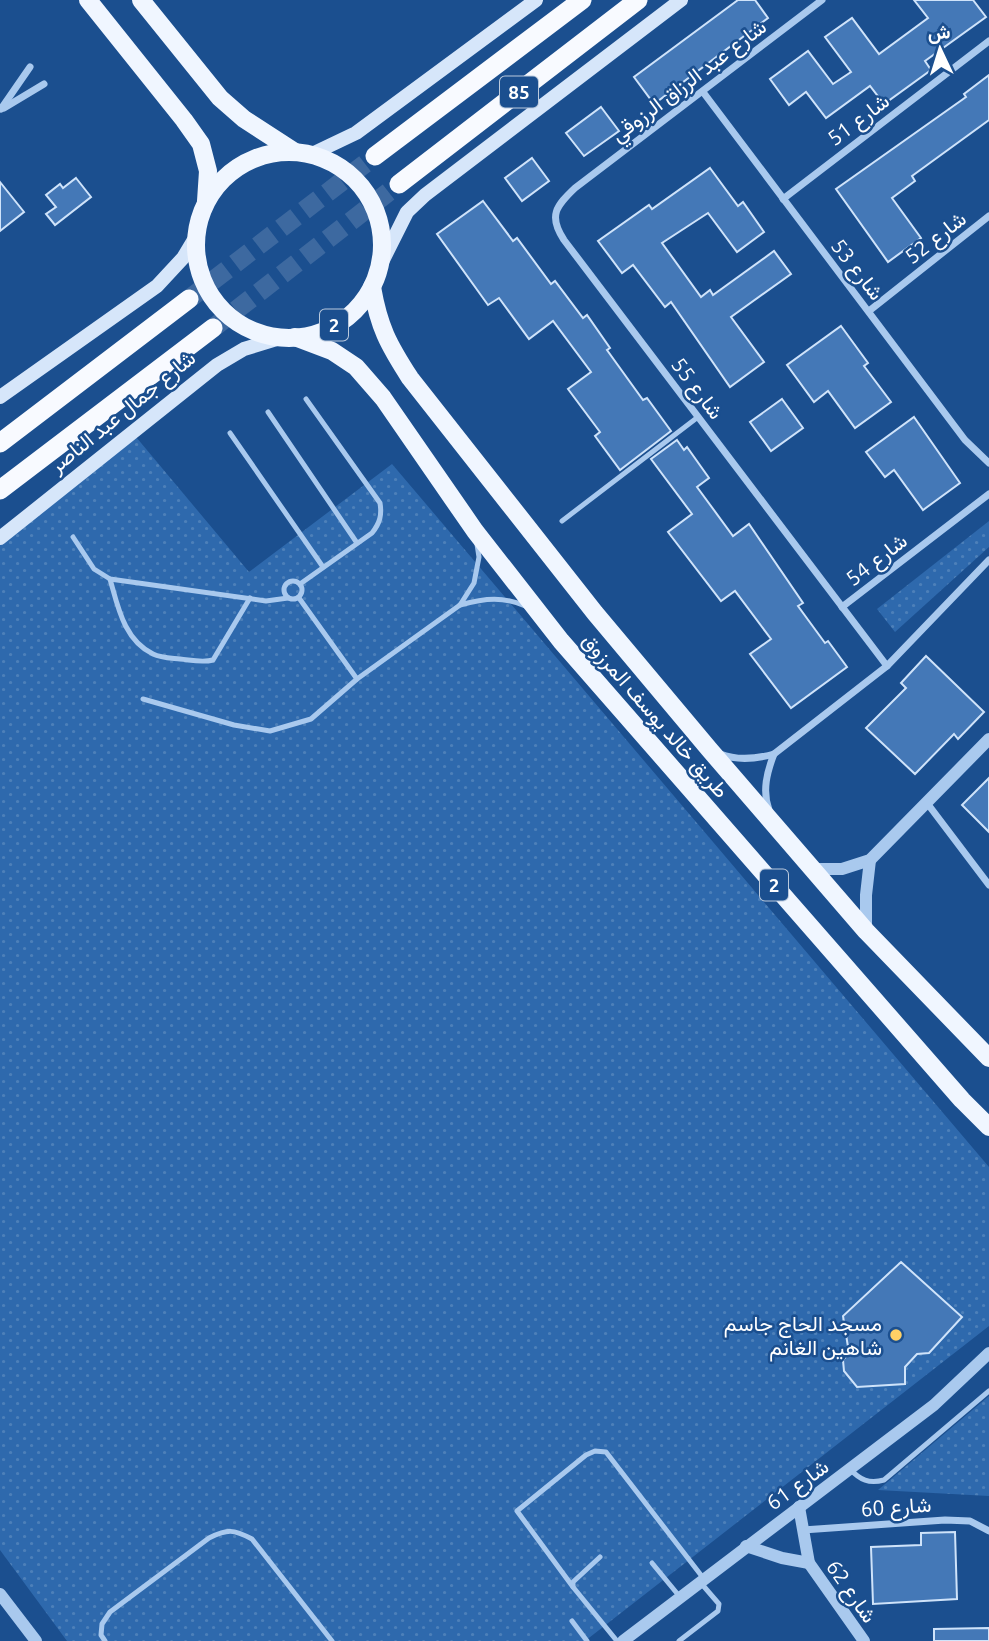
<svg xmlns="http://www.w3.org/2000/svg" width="989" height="1641" font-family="Ubuntu,Vazirmatn,sans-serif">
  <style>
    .park { fill: url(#park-dots) }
    .building { fill: #4478b7; stroke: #cfe3fa; stroke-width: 2 }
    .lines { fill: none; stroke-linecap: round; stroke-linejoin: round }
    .trunk-tunnel { stroke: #3d69a0; stroke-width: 19; stroke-dasharray: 19 10; stroke-linecap: butt }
    .service { stroke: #a9c9ee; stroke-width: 5 }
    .minor { stroke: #a9c9ee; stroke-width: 7 }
    .tertiary { stroke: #a9c9ee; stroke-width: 12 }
    .secondary { stroke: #d6e6fa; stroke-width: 14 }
    .primary { stroke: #f0f6ff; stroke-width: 18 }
    .trunk { stroke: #f8faff; stroke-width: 19 }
    .poi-dot { fill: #ffd166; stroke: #1b4f8f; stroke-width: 2.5 }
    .labels { text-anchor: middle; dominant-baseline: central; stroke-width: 5; stroke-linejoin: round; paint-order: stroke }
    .shield { fill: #1b4f8f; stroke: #bbcadd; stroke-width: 2 }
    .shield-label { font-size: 19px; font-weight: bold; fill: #fff }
    .street-label { font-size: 21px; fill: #fff; stroke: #1b4f8f }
    .poi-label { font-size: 21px; fill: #fff; stroke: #1b4f8f; text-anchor: end }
  </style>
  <defs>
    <pattern id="park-dots" width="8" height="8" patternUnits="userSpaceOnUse" patternTransform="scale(1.75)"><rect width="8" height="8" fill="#2e69ad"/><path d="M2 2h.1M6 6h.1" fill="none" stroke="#4d80b9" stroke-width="1.8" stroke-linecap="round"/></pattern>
  </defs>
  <rect width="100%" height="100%" fill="#1b4f8f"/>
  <g class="park">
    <polygon points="131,431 249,572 392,464 989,1167 989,1326 585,1641 67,1641 0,1550 0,529"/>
    <polygon points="989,521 989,547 895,632 877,609"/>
    <polygon points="989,1396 989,1496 878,1490"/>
  </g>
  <g class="building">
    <polygon points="738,0 755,0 768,18 654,104 634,77"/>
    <polygon points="914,0 973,0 986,17 925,61 931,70 884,104 870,86 826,118 806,92 789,105 770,79 808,51 833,84 851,72 825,37 852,18 879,54 928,18"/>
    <polygon points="989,75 989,120 912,176 915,181 892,198 921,238 888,262 836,189 966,97 964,94"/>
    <polygon points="601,107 619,131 584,156 566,133"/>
    <polygon points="532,158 549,181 522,201 505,178"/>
    <polygon points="710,168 738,206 743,202 764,232 737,252 708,213 662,243 701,297 710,290 713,295 774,251 791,274 731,317 764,362 730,387 671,302 665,307 633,265 622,273 598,241 649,205 652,209"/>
    <polygon points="76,178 91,197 55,225 46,214 56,207 46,195 60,184 63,188"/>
    <polygon points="0,182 24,212 0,231"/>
    <polygon points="483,201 513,241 517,238 551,284 555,281 583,318 587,315 610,348 607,350 643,400 647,398 671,431 620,470 595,436 600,432 568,389 591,372 553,321 529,339 499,298 488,305 437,234"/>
    <polygon points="841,326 868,363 864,366 891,402 855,428 828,391 814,402 787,365"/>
    <polygon points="782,399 803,428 771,451 750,422"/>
    <polygon points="914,417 960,483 923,510 894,470 885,477 866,452"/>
    <polygon points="677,440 684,450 687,447 709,478 697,487 733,536 749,524 803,603 798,606 825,643 828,641 847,667 791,708 750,654 771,639 735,591 721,601 668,532 692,514 651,459"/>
    <polygon points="926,656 984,712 958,739 954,734 915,774 866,728 906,688 901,683"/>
    <polygon points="989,778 989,832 962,805"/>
    <polygon points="901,1262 962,1317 929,1353 917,1354 905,1367 905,1384 857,1387 844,1371 843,1360 849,1353 843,1316"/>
    <polygon points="955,1532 957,1599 873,1604 871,1547 921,1545 921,1533"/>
    <polygon points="989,1628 989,1641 934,1641 934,1629"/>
  </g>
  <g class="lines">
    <g class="trunk-tunnel">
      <polyline points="189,299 375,156"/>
      <polyline points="213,328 399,184"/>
    </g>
    <g class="service">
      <polyline points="268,412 357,543"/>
      <polyline points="230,433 323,567"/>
      <polyline points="562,521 698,417"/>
      <polyline points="73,537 94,569 110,579 266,601 288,598"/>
      <path d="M110 579C118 607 124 640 153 654 161 658 171 658 180 659 191 660 202 663 213 660L250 598"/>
      <circle cx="293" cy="590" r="9"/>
      <path d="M300 584 372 533C380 523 382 515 380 503L306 399"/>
      <polyline points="299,598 357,679"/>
      <path d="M460 605C485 598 504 596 528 607"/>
      <polyline points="143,699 234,725 270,731 311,719 357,679 460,605 474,583 479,557 477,544"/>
      <path d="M850 1469C860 1480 869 1484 884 1480L989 1391"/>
      <polyline points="600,1557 573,1582 573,1587 617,1641"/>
      <polyline points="652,1563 680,1597"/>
      <polyline points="573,1587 517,1511 586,1455 595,1451 606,1452 704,1579"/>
      <polyline points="572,1621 587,1641"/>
      <path d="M105 1641 101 1635 102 1624 110 1612 209 1538C228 1529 233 1529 252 1539L332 1641"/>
      <polyline points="679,1641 718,1611 719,1604 700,1582"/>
    </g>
    <g class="minor">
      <path d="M822 0 575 188C556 206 548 216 564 240L887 666"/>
      <polyline points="703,92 965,440 989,463"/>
      <polyline points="4,108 44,84"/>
      <polyline points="1,109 30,67"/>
      <polyline points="783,199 989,41"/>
      <polyline points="869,311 989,216"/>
      <polyline points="842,607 989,494"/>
      <path d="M720 754C738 761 756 759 774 754L887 666 989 560"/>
      <polyline points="927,803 989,885"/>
      <path d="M769 810C762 791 767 772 774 754"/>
      <polyline points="803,1530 945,1520 970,1521 989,1531"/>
    </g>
    <g class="tertiary">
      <polyline points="813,869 842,869 870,860 989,739"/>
      <polyline points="866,931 866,895 870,860"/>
      <polyline points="799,1507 809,1563 864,1641"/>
      <polyline points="746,1546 782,1558 809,1563"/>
      <polyline points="0,1594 36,1641"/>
      <polyline points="623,1641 934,1405 989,1353"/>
    </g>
    <g class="secondary">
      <polyline points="312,154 356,133 536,0"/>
      <polyline points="379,268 407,212 425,195 681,0"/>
      <polyline points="0,397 157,286 183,258 195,238"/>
      <polyline points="0,538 217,365 244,349 283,337"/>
    </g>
    <g class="primary">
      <polyline points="88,0 184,120 201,144 208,171 206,201"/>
      <polyline points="141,0 220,98 244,119 295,152"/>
      <circle cx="289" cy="245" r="93"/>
      <path d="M372 287C379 327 388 344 410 378L595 613 709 749 866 931 989 1058"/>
      <polyline points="295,337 332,351 356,367 383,398 475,531 561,641 962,1100 989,1127"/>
    </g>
    <g class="trunk">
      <polyline points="375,156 582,0"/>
      <polyline points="399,184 638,0"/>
      <polyline points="0,443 189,299"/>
      <polyline points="0,490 213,328"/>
    </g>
  </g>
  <circle class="poi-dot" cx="896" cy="1335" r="7"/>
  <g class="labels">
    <g class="shield">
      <rect x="500" y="76.5" width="38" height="31" rx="5"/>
      <rect x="320" y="309.5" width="28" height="31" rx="5"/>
      <rect x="760" y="869.5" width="28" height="31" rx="5"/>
    </g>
    <g class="shield-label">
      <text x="519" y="92">85</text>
      <text x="334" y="325">2</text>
      <text x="774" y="885">2</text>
    </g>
    <g class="street-label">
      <text transform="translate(688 80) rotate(-37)">شارع عبد الرزاق الرزوقي</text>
      <text transform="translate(858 119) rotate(-37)">شارع 51</text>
      <text transform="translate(935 237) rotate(-38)">شارع 52</text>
      <text transform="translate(858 269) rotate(52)">شارع 53</text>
      <text transform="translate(698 388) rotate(53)">شارع 55</text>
      <text transform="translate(122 411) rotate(-39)">شارع جمال عبد الناصر</text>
      <text transform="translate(876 559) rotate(-38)">شارع 54</text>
      <text transform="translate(656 715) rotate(49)">طريق خالد يوسف المرزوق</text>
      <text transform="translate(797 1484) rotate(-36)">شارع 61</text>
      <text transform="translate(896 1506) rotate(-4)">شارع 60</text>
      <text transform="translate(852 1591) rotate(55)">شارع 62</text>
    </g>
    <g class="poi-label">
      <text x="882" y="1323">مسجد الحاج جاسم<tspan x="882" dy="24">شاهين الغانم</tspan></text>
    </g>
  </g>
  <g transform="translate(940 49) rotate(356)" stroke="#1b4f8f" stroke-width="5" paint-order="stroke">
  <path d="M0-5L12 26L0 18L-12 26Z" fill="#ffffff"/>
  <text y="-10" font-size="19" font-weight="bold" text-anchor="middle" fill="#ffffff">ش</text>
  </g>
</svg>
